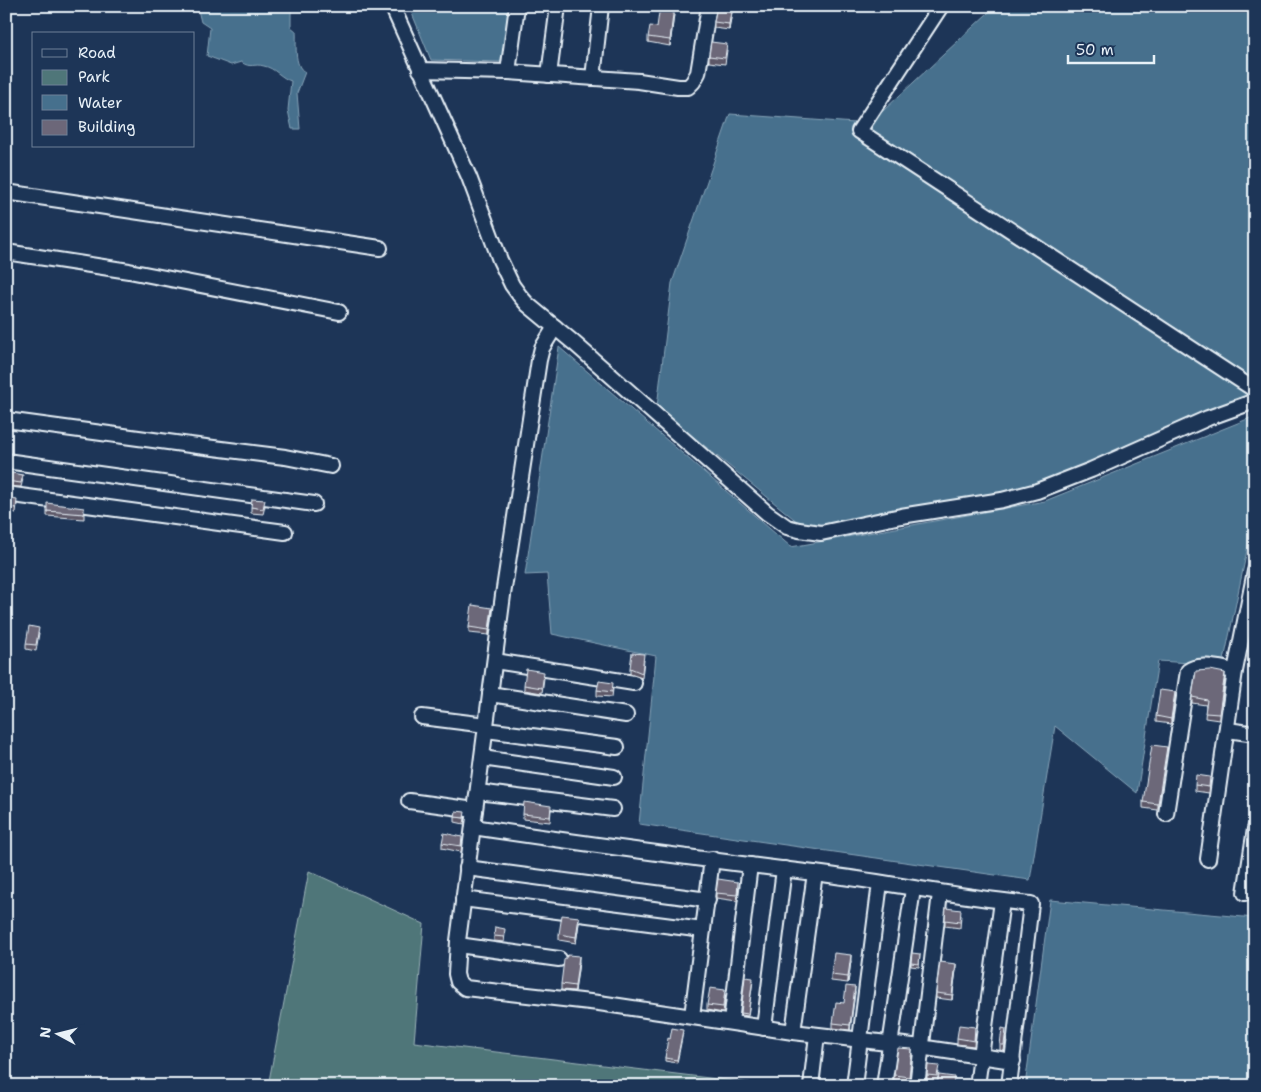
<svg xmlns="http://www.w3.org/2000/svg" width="1261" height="1092" font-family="'Shantell Sans',sans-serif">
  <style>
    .green { fill: #4f7679; stroke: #9cb4b8 }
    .water { fill: #46708d; stroke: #87a4b8 }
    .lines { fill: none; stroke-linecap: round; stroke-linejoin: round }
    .street-casing { stroke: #e8f1f8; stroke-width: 18 }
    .street { stroke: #1d3557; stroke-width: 14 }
    .wall { fill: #5d5968; stroke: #e8f1f8 }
    .shaded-wall { fill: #4c4855; stroke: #e8f1f8 }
    .building { fill: #6c6779; stroke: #e8f1f8 }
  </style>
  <rect width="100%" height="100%" fill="#1d3557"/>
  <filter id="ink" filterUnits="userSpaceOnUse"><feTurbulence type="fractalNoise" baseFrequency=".02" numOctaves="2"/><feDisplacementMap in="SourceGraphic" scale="10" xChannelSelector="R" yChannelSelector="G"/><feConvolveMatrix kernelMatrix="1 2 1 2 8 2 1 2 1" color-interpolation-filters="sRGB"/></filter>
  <g filter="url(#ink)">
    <polygon class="green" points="309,871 424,924 414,1042 750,1083 750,1086 268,1086"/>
    <g class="water">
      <path d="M197 6H291V27L296 31C297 43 293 66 305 72L297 93 300 129H292L288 110 291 81C281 78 275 68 264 66 254 63 251 69 241 62L231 65 207 56 210 28 201 22Z"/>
      <polygon points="409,6 508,6 511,10 501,62 431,60"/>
      <polygon points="992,6 1255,6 1255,406 1037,491 810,532 657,407 672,283 730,114 869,124 988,13"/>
      <polygon points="559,347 791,547 1045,501 1255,416 1255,512 1223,665 1158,661 1137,793 1055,726 1030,880 639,824 656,656 552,634 547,574 525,575"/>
      <polygon points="1050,900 1255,918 1255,1086 1025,1086"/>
    </g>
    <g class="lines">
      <defs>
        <g id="street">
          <polyline points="392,6 469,177 500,260 512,285 520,296 527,304 574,343 767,513 787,527 799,530 821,533 901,516 1002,500 1037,491 1091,470 1208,418 1255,401"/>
          <polyline points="941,6 859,131 1255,390"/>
          <polyline points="420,70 508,72 639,81 678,87 688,87 693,82 698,73 709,6"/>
          <polyline points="508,72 517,6"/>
          <polyline points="549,75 558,6"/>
          <polyline points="593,78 601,6"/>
          <polyline points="6,192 380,248"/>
          <polyline points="6,252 129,271 339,312"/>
          <polyline points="555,327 542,348 539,360 503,595 458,941 456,974 458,982 465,988 599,1003 793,1032 913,1046 1013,1061"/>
          <polyline points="6,420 190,445 285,457 331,466"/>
          <polyline points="6,461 314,504"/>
          <polyline points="6,494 285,532"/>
          <polyline points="495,661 634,683"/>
          <polyline points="490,694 626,715"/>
          <polyline points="422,717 486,725"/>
          <polyline points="486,730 617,747"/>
          <polyline points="1228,730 1255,734"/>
          <polyline points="482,758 614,777"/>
          <polyline points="478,792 613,809"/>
          <polyline points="409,801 475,810"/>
          <path d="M1166 814 1188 671C1199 662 1222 669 1235 671"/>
          <path d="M473 827C586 844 700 859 814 873 886 882 958 897 1031 904L1009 1086"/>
          <polyline points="1208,859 1235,671 1255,571"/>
          <polyline points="467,868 708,900"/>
          <polyline points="1245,893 1255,829"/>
          <polyline points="463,899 703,930"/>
          <polyline points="458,945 559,959"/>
          <polyline points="692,1016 712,859"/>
          <polyline points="731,1022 750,865"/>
          <polyline points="764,1028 784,869"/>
          <polyline points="793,1032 815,873"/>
          <polyline points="811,1086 817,1035"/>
          <polyline points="854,1086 880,883"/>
          <polyline points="884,1086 913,889"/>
          <polyline points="917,1086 940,893"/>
          <polyline points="977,1086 1002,901"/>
        </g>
      </defs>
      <use href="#street" class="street-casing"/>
      <use href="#street" class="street"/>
    </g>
    <g class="wall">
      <polygon points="675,6 670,46 648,42 648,37"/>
      <polygon points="717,6 733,6 729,30 714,28 714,22"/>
      <polygon points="727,50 725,64 709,62 709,56"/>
      <polygon points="6,472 23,479 21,487 6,486"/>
      <polygon points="6,498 17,504 16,513 6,511"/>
      <polygon points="265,506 263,514 251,513 251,507"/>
      <polygon points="47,511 84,513 84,519 47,516"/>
      <polygon points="492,613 489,635 469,633 469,627"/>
      <polygon points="39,633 36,651 26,649 26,644"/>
      <polygon points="644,660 642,678 630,674 630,668"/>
      <polygon points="544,678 542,693 524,690 524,685"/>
      <polygon points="1225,678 1219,720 1205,718 1206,705 1192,703 1192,697"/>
      <polygon points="613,689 612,697 597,696 597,690"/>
      <polygon points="1175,698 1171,724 1156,722 1156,716"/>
      <polygon points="1167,753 1158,810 1143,808 1143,802"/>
      <polygon points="1210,783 1209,793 1195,791 1195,785"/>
      <polygon points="551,810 550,822 523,819 523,814"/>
      <polygon points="455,817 465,818 464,824 455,822"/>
      <polygon points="462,842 461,852 442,848 442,843"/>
      <polygon points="738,888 737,901 716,898 716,893"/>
      <polygon points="961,915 960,928 945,926 945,920"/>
      <polygon points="579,923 576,943 559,940 559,934"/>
      <polygon points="505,934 504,942 494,941 494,936"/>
      <polygon points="920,954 919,967 911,966 911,963"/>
      <polygon points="851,961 848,983 831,981 831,975"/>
      <polygon points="579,962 575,991 561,990 561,984"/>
      <polygon points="956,970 952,1000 936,998 936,993"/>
      <polygon points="753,981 748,1016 741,1015 741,1013"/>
      <polygon points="855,992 850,1030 833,1028 833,1023 844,1003"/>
      <polygon points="725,996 723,1013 707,1010 707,1005"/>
      <polygon points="683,1033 677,1063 665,1061 665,1058 670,1039"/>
      <polygon points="975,1033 974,1046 957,1044 957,1038"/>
      <polygon points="1006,1035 1004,1051 1000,1050 1000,1045"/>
      <polygon points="912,1055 909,1083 894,1080 894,1075"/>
      <polygon points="939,1072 937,1081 927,1080 927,1075"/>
    </g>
    <g class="shaded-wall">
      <polygon points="674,6 675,6 670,46 670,40"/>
      <polygon points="732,6 733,6 729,30 729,24"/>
      <polygon points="492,608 492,613 489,635 489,630"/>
      <polygon points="1225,673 1225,678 1219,720 1219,714"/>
      <polygon points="1175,692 1175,698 1171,724 1171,719"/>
      <polygon points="1167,747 1167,753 1158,810 1158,804"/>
      <polygon points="579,917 579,923 576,943 576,937"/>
      <polygon points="851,955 851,961 848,983 848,977"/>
      <polygon points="579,956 579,962 575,991 575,986"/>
      <polygon points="956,964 956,970 952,1000 952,995"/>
      <polygon points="855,987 855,992 850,1030 850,1025"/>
      <polygon points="912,1049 912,1055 909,1083 909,1077"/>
    </g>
    <g class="building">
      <polygon points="660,6 674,6 670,40 648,37 650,26 657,27"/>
      <polygon points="717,6 732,6 729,24 714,22"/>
      <polygon points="711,42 727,44 725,58 709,56"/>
      <polygon points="6,472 23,475 21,483 6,481"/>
      <polygon points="6,498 17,500 16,508 6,507"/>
      <polygon points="252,499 265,500 263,509 251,507"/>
      <polygon points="47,503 84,508 84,514 47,511"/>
      <polygon points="472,605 492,608 489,630 469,627"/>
      <polygon points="29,626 39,628 36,645 26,644"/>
      <polygon points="632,653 644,654 642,673 630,668"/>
      <polygon points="526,669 544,672 542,688 524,685"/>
      <polygon points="1210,670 1225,673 1219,714 1205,713 1207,700 1192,697 1196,671"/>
      <polygon points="599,681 613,683 612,692 597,690"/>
      <polygon points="1160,690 1175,692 1171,719 1156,716"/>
      <polygon points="1152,745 1167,747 1158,804 1143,802"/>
      <polygon points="1196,775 1210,777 1209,787 1195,785"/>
      <polygon points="524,802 551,806 550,817 523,814"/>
      <polygon points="456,811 465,812 464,818 455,817"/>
      <polygon points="444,833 462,837 461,846 442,843"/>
      <polygon points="718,879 738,882 737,895 716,893"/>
      <polygon points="946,908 961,910 960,922 945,920"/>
      <polygon points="562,915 579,917 576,937 559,934"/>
      <polygon points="495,927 505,929 504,937 494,936"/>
      <polygon points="834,953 851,955 848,977 831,975"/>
      <polygon points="912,953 920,954 919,964 911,963"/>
      <polygon points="568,955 579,956 575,986 561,984 564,960"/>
      <polygon points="940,962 956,964 952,995 936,993"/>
      <polygon points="745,977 753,978 748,1014 741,1013"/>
      <polygon points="846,986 855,987 850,1025 833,1023 836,1002 844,1003"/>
      <polygon points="710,988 725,990 723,1007 707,1005"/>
      <polygon points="959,1025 975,1027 974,1041 957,1038"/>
      <polygon points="672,1028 683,1030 677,1060 665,1058 668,1038 670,1039"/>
      <polygon points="1002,1028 1006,1029 1004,1045 1000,1045"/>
      <polygon points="898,1048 912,1049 909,1077 894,1075"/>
      <polygon points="928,1065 939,1066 937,1076 927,1075"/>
      <polygon points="939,1075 954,1077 953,1086 937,1086"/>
    </g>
  </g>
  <rect width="1261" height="1092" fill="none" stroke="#1d3557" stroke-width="25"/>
  <rect x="12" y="12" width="1236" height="1067" fill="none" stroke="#e8f1f8" stroke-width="2" filter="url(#ink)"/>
  <rect x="32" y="32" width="162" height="115" fill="#1d3557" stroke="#6e8097"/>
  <rect x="42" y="49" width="25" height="8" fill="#1d3557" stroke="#6e8097"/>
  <text x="78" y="58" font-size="15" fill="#e8f1f8">Road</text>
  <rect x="42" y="70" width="25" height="15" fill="#4f7679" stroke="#6e8097"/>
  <text x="78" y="82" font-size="15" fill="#e8f1f8">Park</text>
  <rect x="42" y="95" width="25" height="15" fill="#46708d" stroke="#6e8097"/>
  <text x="78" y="108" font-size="15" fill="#e8f1f8">Water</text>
  <rect x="42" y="120" width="25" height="15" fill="#6c6779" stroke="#6e8097"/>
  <text x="78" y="132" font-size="15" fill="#e8f1f8">Building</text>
  <g transform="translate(58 1034) rotate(277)" stroke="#1d3557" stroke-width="4" paint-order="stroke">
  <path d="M0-4L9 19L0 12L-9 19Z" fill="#e8f1f8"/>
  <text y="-8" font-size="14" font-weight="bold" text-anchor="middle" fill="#e8f1f8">N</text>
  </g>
  <path d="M1068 55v8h86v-8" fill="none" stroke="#e8f1f8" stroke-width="2.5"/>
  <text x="1076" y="55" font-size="15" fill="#e8f1f8" stroke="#1d3557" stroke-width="4" paint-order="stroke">50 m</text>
</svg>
